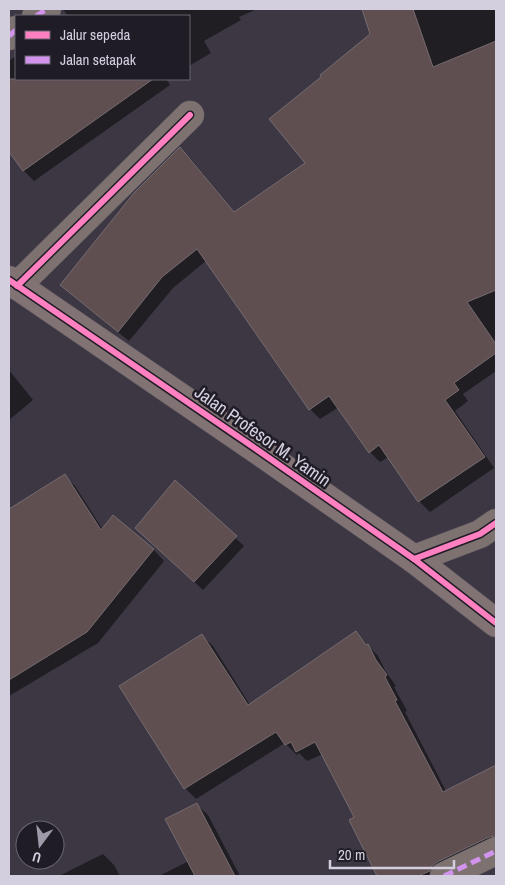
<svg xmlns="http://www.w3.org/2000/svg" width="505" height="885" font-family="'Archivo Narrow',sans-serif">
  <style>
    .shadow { fill: #0007 }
    .building { fill: #604f51; stroke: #756c70 }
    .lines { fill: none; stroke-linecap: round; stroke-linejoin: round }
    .street-casing { stroke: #57535e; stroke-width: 29 }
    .secondary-casing { stroke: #57535e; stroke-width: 29 }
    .street { stroke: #7d7270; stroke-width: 28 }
    .secondary { stroke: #817373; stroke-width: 28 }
    .quiet { stroke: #d193ec; stroke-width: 5; stroke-dasharray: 10 5; stroke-linecap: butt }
    .cycleway-casing { stroke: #201c26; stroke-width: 9 }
    .cycleway { stroke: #ff80c0; stroke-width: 6 }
    .labels { text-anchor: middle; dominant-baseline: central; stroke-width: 5; stroke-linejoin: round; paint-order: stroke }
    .street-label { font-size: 18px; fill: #d4cfde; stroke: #201c26 }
  </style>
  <rect width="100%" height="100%" fill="#3c3743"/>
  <g class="shadow">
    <polygon points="63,9 257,9 239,17 241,20 204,41 211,53 189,66 189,16 68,16"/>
    <polygon points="363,9 496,9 496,371 463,394 468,401 455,411 494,468 430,512 419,501 388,457 380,462 370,452 339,407 320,419 310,409 207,260 173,288 129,341 72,295 61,285 180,148 191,159 235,213 307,164 372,35"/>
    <polygon points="16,56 16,79 169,79 167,80 170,85 34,181 24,171 9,150 9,61"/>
    <polygon points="9,370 33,400 9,420"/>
    <polygon points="64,476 75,486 103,530 113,517 154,550 164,561 98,643 9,696 9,511"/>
    <polygon points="175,482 244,546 203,590 145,536"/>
    <polygon points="355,632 378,656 386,672 396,686 394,687 407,711 405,712 446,791 496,766 496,849 443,876 378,876 351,820 356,818 323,754 307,761 299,753 297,755 285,743 196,799 185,788 202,636 213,646 250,705"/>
    <polygon points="197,805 208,815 240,876 159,876 189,861"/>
    <polygon points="103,854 114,865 120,876 59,876"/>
  </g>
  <g class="building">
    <polygon points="362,9 413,9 433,67 496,41 496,290 467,302 496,344 496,353 454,383 459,390 445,400 485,457 418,502 379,445 369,453 329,396 309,410 197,249 162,277 118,332 60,285 134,193 180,147 234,212 305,163 269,119 321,77 320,75 370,34"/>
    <polygon points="9,79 153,79 23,171 9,152"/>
    <polygon points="65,474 101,530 113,515 154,549 87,632 9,680 9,509"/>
    <polygon points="175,480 237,536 194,582 135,528"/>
    <polygon points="356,631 366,645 368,644 376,660 387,675 385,677 397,700 395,701 443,792 496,765 496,836 489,837 437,862 431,867 430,871 418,876 377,876 349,820 354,817 315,742 296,752 291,742 285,745 276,732 184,789 119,686 202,634 248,705"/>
    <polygon points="197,803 235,876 195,876 165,819"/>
  </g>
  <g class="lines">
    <defs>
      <g id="street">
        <polyline points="36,16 47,9"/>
        <polyline points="9,36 16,30"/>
        <polyline points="17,286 190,115"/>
        <polyline points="414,559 480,534 496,523"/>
        <polyline points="444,876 496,851"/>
      </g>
      <polyline id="secondary" points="9,280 259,451 414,559 496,623"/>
    </defs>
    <use href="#street" class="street-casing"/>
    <use href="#secondary" class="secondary-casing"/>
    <use href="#street" class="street"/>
    <use href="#secondary" class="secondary"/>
    <g class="quiet">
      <polyline points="36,16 47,9"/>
      <polyline points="9,36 16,30"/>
      <polyline points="444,876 496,851"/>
    </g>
    <defs>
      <g id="cycleway">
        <polyline points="9,280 259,451 414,559 496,623"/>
        <polyline points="17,286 190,115"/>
        <polyline points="414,559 480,534 496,523"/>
      </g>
    </defs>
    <use href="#cycleway" class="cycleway-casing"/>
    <use href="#cycleway" class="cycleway"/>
  </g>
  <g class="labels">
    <g class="street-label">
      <text transform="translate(263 436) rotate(35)">Jalan Profesor M. Yamin</text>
    </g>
  </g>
  <rect width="505" height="885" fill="none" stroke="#d4cfde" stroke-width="20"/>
  <rect x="15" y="15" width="175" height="65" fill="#201c26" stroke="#686470"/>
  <rect x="25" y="31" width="25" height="8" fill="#ff80c0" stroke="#686470"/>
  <text x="60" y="40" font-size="15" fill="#d4cfde">Jalur sepeda</text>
  <rect x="25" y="56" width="25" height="8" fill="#d193ec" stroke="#686470"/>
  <text x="60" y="65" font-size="15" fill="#d4cfde">Jalan setapak</text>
  <g transform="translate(40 845) rotate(195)"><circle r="24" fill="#201c26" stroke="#686470"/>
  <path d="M0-4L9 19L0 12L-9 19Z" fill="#9f9aa8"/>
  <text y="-8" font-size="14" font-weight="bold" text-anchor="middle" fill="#d4cfde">U</text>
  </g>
  <path d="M330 860v8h124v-8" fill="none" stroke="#d4cfde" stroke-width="2.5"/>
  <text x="338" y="860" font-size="15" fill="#d4cfde" stroke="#201c26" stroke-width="4" paint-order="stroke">20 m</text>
</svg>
